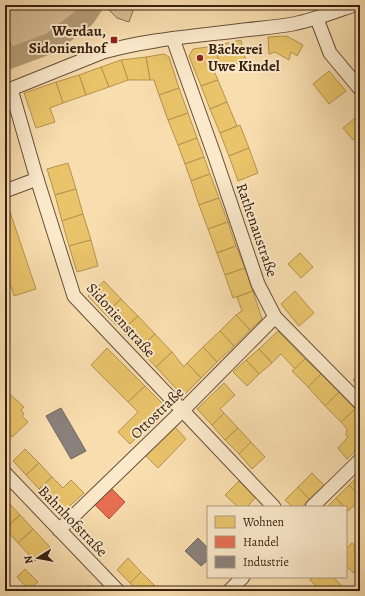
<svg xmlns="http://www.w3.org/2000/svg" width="365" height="596" font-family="Alegreya,serif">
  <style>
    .green { fill: #d7bd94; stroke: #876e52 }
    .homes { fill: #e9c46a; stroke: #b4934f }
    .shops { fill: #e76f51; stroke: #b2573d }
    .industry { fill: #8a817c; stroke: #71645b }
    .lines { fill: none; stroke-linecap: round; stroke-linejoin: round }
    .river { stroke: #b69d79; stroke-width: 21 }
    .minor-casing { stroke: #674f37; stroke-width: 15 }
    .minor { stroke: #fae9cb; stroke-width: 13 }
    .poi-dot { fill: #8f2418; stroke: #fae9cb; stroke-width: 1.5 }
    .labels { text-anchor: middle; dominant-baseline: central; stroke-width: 4; stroke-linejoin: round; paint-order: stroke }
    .poi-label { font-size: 15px; font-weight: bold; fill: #37200f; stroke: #fae9cb; text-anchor: end }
    .street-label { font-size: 15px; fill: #37200f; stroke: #fae9cb }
  </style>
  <rect width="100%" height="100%" fill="#f8ddaf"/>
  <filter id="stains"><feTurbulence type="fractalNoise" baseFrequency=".005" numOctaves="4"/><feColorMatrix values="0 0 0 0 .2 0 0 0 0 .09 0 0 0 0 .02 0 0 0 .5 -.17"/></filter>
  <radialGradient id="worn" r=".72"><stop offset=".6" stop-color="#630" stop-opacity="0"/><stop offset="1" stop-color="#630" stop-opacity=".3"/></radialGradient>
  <g class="green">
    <polygon points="5,5 93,5 85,17 51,43 13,57 5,16"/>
    <polygon points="104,5 135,5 129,22 117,18"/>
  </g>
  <g class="homes">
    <polygon points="287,36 303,45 297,56 291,52 289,60 275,52 269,54 268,37"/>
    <polygon points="241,40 246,62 220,67 215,46"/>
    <polygon points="215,46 220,67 214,71 218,80 201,86 189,56 193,49"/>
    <polygon points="164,54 169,57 179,88 159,95 154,80 150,80 146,57"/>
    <polygon points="146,57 150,80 128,80 121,60"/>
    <polygon points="121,60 128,80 109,87 101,67"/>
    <polygon points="101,67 109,87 86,95 79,75"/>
    <polygon points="329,71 346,91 329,104 313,84"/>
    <polygon points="79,75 86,95 63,103 56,82"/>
    <polygon points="218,80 227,102 210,109 201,86"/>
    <polygon points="56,82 63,103 50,108 55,122 36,128 24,93"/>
    <polygon points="179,88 188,113 168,120 159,95"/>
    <polygon points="227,102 237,126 220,133 210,109"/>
    <polygon points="188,113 197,138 178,145 168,120"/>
    <polygon points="360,114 360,134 353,140 343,128"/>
    <polygon points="240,125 249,148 229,156 220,133"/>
    <polygon points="197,138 204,157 185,164 178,145"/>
    <polygon points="249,148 258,173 238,181 229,156"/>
    <polygon points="204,157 210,174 191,181 185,164"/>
    <polygon points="68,163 76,189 55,195 47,169"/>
    <polygon points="210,174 219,198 199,205 191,181"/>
    <polygon points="76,189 83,214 62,221 55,195"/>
    <polygon points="219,198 228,222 208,229 199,205"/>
    <polygon points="7,203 36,289 14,296 11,286 5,288 5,204"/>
    <polygon points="83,214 91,240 69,246 62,221"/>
    <polygon points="228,222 236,246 217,253 208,229"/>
    <polygon points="91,240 98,266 77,272 69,246"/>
    <polygon points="236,246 245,268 225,275 217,253"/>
    <polygon points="300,253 313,267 301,278 288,264"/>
    <polygon points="245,268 253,291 233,298 225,275"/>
    <polygon points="104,281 121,299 105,314 88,296"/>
    <polygon points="253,291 262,319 250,330 236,315 242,311 237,297"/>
    <polygon points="295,291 314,313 299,326 281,304"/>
    <polygon points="121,299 138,316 122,331 105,314"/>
    <polygon points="236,315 250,330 234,346 220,331"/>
    <polygon points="138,316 155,334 139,349 122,331"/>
    <polygon points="220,331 234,346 217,362 203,347"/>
    <polygon points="278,331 305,359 295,369 281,354 272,363 259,349"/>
    <polygon points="155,334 172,352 156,367 139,349"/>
    <polygon points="203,347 217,362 201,378 187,363"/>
    <polygon points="107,348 145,386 128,402 91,365"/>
    <polygon points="259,349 272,363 259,374 246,360"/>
    <polygon points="172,352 184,367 187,363 201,378 183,396 156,367"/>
    <polygon points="305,359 321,374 308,387 292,371"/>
    <polygon points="246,360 259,374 247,386 233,372"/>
    <polygon points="360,373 360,388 353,380"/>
    <polygon points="321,374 339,392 325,406 308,387"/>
    <polygon points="224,383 235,395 220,409 224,413 212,425 197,409"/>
    <polygon points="145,386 167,408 130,444 118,432 138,412 128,402"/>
    <polygon points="339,392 355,409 341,422 325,406"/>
    <polygon points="11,395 24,407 21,410 24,414 22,416 28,422 12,437 5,429 5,401"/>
    <polygon points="355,409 360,413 360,447 347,459 338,448 348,437 346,435 347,429 341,422"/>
    <polygon points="224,413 238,428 225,440 212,425"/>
    <polygon points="175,427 186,439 158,468 146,456"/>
    <polygon points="238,428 251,442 239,454 225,440"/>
    <polygon points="251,442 265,457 252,469 239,454"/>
    <polygon points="25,449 39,463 26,475 13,461"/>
    <polygon points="39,463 52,477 39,489 26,475"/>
    <polygon points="312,473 324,485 309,499 298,487"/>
    <polygon points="360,474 360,496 349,485"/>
    <polygon points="52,477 63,488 71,480 84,493 62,513 39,489"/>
    <polygon points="239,481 256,497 247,507 238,507 225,495"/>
    <polygon points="349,485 360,496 360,500 348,511 346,507 344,507 336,498"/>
    <polygon points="298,487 309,499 302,507 293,507 285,500"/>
    <polygon points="336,498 344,507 327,507"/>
    <polygon points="7,501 20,515 5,529 5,503"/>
    <polygon points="20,515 33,529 18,543 5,529"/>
    <polygon points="33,529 50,547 35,561 18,543"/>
    <polygon points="352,543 360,551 360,567 354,573 346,566 346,549"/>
    <polygon points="128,558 141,572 130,583 117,570"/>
    <polygon points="25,569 38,582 29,590 17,577"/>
    <polygon points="141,572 154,585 148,591 137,591 130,583"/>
    <polygon points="313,577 333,577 343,587 339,591 321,591 310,580"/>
    <polygon points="88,585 93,591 82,591"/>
    <polygon points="154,585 160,591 148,591"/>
  </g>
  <polygon class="shops" points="110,487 125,502 109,519 94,504"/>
  <g class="industry">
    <polygon points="61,408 86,451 71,459 46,416"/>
    <polygon points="198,538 208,548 208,560 201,566 185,551"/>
  </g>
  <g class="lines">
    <polyline class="river" points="5,60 51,43 85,17 93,5"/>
    <defs>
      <g id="minor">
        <polyline points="317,19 330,53 360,89"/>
        <polyline points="173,39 215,157 258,284 275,317 360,403"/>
        <polyline points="11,89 37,179 74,296 274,507"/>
        <path d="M5 90 11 89 103 52C149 39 197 36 244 30 260 28 277 27 293 24 314 20 334 12 354 5"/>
        <polyline points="5,191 37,179"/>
        <polyline points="5,473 118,591"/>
        <polyline points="312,507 360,460"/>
        <polyline points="59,530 183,410 275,317"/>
        <polyline points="229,591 243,577"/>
      </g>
    </defs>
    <use href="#minor" class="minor-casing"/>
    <use href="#minor" class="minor"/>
  </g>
  <g class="poi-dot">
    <rect x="110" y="36" width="8" height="8" rx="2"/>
    <circle cx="200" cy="58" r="4"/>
  </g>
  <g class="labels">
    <g class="poi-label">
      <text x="106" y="31">Werdau,<tspan x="106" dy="17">Sidonienhof</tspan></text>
      <text x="208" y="49" text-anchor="start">Bäckerei<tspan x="208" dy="17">Uwe Kindel</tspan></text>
    </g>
    <g class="street-label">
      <text transform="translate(257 230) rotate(71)">Rathenaustraße</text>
      <text transform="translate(121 320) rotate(48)">Sidonienstraße</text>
      <text transform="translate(157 413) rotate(-44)">Ottostraße</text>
      <text transform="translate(73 521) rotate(46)">Bahnhofstraße</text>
    </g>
  </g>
  <rect width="365" height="596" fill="none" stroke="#f8ddaf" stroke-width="20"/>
  <rect x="6" y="6" width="353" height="584" fill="none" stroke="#37200f" stroke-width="2"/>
  <rect x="10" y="10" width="345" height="576" fill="none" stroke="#37200f"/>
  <rect x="207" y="506" width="140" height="72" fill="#fae9cb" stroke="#ac9980"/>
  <rect x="215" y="516" width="20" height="12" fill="#e9c46a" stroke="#ac9980"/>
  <text x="243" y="526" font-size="12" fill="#37200f">Wohnen</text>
  <rect x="215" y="536" width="20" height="12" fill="#e76f51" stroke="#ac9980"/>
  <text x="243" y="546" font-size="12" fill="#37200f">Handel</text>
  <rect x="215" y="556" width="20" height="12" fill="#8a817c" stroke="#ac9980"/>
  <text x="243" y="566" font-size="12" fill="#37200f">Industrie</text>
  <g transform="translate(38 558) rotate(259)" stroke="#fae9cb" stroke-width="3" paint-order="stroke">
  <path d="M0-3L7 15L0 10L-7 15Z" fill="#37200f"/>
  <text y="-6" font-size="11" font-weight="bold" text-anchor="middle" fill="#37200f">N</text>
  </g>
  <rect width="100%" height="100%" filter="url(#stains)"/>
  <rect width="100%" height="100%" fill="url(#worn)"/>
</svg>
